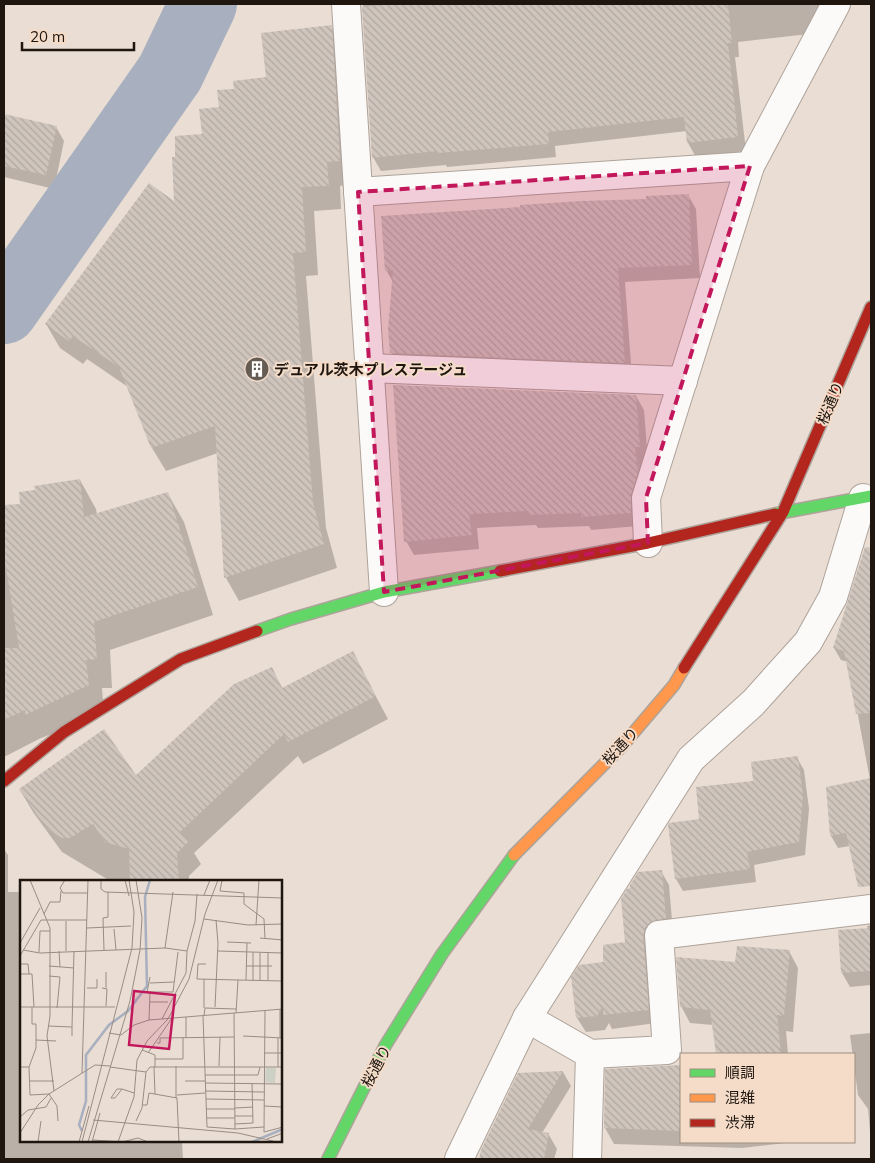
<svg xmlns="http://www.w3.org/2000/svg" width="875" height="1163" font-family="Mulish,'Noto Sans JP',sans-serif">
  <style>
    .shadow { fill: #0003 }
    .lines { fill: none; stroke-linecap: round; stroke-linejoin: round }
    .river { stroke: #a8b0bf; stroke-width: 68 }
    .building { fill: url(#building-back-hatch) }
    .street-casing { stroke: #ada39b; stroke-width: 30 }
    .fast-casing { stroke: #ada39b; stroke-width: 14 }
    .slow-casing { stroke: #ada39b; stroke-width: 14 }
    .jam-casing { stroke: #ada39b; stroke-width: 14 }
    .street { stroke: #fcfaf8; stroke-width: 28 }
    .fast { stroke: #63d668; stroke-width: 11 }
    .slow { stroke: #ff974d; stroke-width: 11 }
    .jam { stroke: #b3261e; stroke-width: 11 }
    .marked { fill: #c2185b; fill-opacity: 0.2; stroke: #c2185b; stroke-width: 4; stroke-dasharray: 10 6; stroke-linejoin: round }
    .labels { text-anchor: middle; dominant-baseline: central; stroke-width: 4; stroke-linejoin: round; paint-order: stroke }
    .poi-label { font-size: 15px; font-weight: bold; fill: #1e160f; stroke: #f4dcc9; text-anchor: start }
    .street-label { font-size: 15px; fill: #1e160f; stroke: #f4dcc9 }
    .inset-river { fill: none; stroke: #a8b0bf; stroke-width: 2.5 }
    .inset-road { fill: none; stroke: #988d85; stroke-width: 1 }
    .view { fill: #c2185b; fill-opacity: 0.15; stroke: #c2185b; stroke-width: 2.5 }
    .inset-edge { fill: none; stroke: #1e160f; stroke-width: 2.5 }
  </style>
  <defs>
    <pattern id="building-back-hatch" width="6" height="6" patternUnits="userSpaceOnUse" patternTransform="scale(1.25)"><rect width="6" height="6" fill="#cfc5bd"/><path d="M-1 5l2 2M0 0l6 6M5-1l2 2" fill="none" stroke="#b1a8a1"/></pattern>
  </defs>
  <rect width="100%" height="100%" fill="#eaddd3"/>
  <g class="shadow">
    <polygon points="363,4 822,4 818,33 738,42 739,57 735,57 746,151 696,157 688,143 687,131 555,146 556,157 447,167 446,165 381,171 373,157"/>
    <polygon points="331,26 345,50 353,184 340,186 341,209 314,211 318,275 306,276 326,528 337,568 239,601 226,578 218,453 166,471 152,448 128,387 87,359 83,364 60,348 46,324 175,204 203,135 220,108 235,90 267,78"/>
    <polygon points="4,115 56,127 64,141 54,189 4,177"/>
    <polygon points="688,195 696,209 700,278 625,282 632,377 400,367 392,353 393,282 386,270"/>
    <polygon points="636,396 644,410 648,460 643,461 645,487 638,526 591,530 589,526 538,528 536,525 477,528 479,549 414,555 406,541"/>
    <polygon points="80,480 96,509 97,515 168,494 184,522 213,615 110,650 112,688 102,688 104,714 41,738 4,757 4,507 22,505"/>
    <polygon points="858,573 871,577 871,878 862,880 850,846 838,848 831,836 828,788 870,780 848,662 841,660 834,648"/>
    <polygon points="271,668 283,689 365,676 388,719 303,764 298,756 194,853 201,864 189,876 189,882 112,882 62,852 33,812 20,790 136,777"/>
    <polygon points="797,758 804,770 809,809 805,855 754,865 756,882 683,891 676,879 701,820 754,782"/>
    <polygon points="4,849 8,855 8,892 21,892 21,1142 182,1142 183,1159 4,1159"/>
    <polygon points="661,871 669,885 673,932 656,1023 612,1029 609,1023 605,1030 586,1032 577,1018 604,963 626,944"/>
    <polygon points="871,925 871,985 850,987 842,973 839,932 868,929 867,926"/>
    <polygon points="789,951 798,968 793,1032 786,1031 788,1054 717,1054 713,1025 690,1023 681,1006 737,963"/>
    <polygon points="871,1033 871,1143 868,1109 858,1095 850,1035"/>
    <polygon points="681,1066 681,1142 785,1143 742,1148 614,1144 605,1128 606,1070"/>
    <polygon points="563,1072 571,1086 542,1133 549,1135 557,1149 554,1159 480,1159 482,1150 518,1075"/>
  </g>
  <g class="lines">
    <polyline class="river" points="4,310 170,73 203,4"/>
  </g>
  <g class="building">
    <polygon points="394,4 728,4 732,43 728,43 738,137 687,143 684,117 548,132 549,144 438,153 437,151 372,158 362,7"/>
    <polygon points="332,25 340,161 327,162 329,186 302,187 306,252 293,253 313,503 324,544 224,578 215,426 151,448 119,367 73,336 69,341 45,324 149,183 174,201 172,157 175,157 175,136 202,134 199,109 219,107 217,90 234,89 233,81 266,77 261,33"/>
    <polygon points="4,114 57,126 46,175 4,166"/>
    <polygon points="689,194 692,265 618,268 625,363 390,353 388,329 393,270 385,271 381,216 520,207 520,205 581,201 646,199 646,196"/>
    <polygon points="393,385 636,395 640,447 635,447 638,473 631,494 631,513 581,517 581,513 528,515 528,511 469,514 472,535 404,542"/>
    <polygon points="80,479 84,517 168,492 198,587 94,622 97,659 86,660 89,685 25,715 25,710 4,720 4,648 19,648 4,556 4,505 20,504 19,492 35,490 34,486"/>
    <polygon points="865,547 871,548 871,713 856,714 844,651 833,648"/>
    <polygon points="353,651 376,696 288,742 284,734 180,832 189,841 177,853 179,882 130,882 129,849 105,842 93,824 70,838 62,838 47,829 19,789 104,729 136,775 234,684 272,667 282,688"/>
    <polygon points="798,756 803,796 799,842 747,852 750,869 675,879 668,825 669,823 699,819 696,787 753,781 751,762"/>
    <polygon points="871,778 871,886 858,887 846,833 830,836 826,787"/>
    <polygon points="662,870 666,918 649,923 645,928 643,936 649,1010 603,1015 603,1006 597,1016 576,1018 571,977 579,965 603,962 603,945 625,942 621,899 627,889 630,888 630,885 638,872"/>
    <polygon points="871,928 871,971 841,973 838,930"/>
    <polygon points="737,946 790,950 784,1016 777,1015 781,1054 716,1054 710,1010 680,1007 676,957 735,962"/>
    <polygon points="681,1065 681,1131 604,1128 605,1069"/>
    <polygon points="563,1071 528,1129 549,1133 544,1159 479,1159 481,1150 518,1073"/>
  </g>
  <g class="lines">
    <defs>
      <g id="street">
        <polyline points="346,4 384,592"/>
        <polyline points="358,192 750,166"/>
        <polyline points="369,368 683,381"/>
        <polyline points="648,543 646,498 750,166 836,4"/>
        <polyline points="527,1018 590,1054 587,1159"/>
        <polyline points="590,1054 667,1050 659,935 871,909"/>
        <polyline points="459,1159 527,1018 691,759 753,703 808,642 833,597 863,498"/>
      </g>
      <g id="fast">
        <polyline points="775,514 871,496"/>
        <polyline points="257,631 291,619 384,592 500,571"/>
        <polyline points="328,1159 385,1046 442,954 514,855"/>
      </g>
      <polyline id="slow" points="514,855 623,745 674,685 684,668"/>
      <g id="jam">
        <polyline points="500,571 648,543 775,514"/>
        <polyline points="684,668 783,512 871,307"/>
        <polyline points="4,781 64,732 181,659 257,631"/>
      </g>
    </defs>
    <use href="#street" class="street-casing"/>
    <use href="#fast" class="fast-casing"/>
    <use href="#slow" class="slow-casing"/>
    <use href="#jam" class="jam-casing"/>
    <use href="#street" class="street"/>
    <use href="#fast" class="fast"/>
    <use href="#slow" class="slow"/>
    <use href="#jam" class="jam"/>
  </g>
  <path class="marked" d="M750 166 646 498 648 543 384 592 358 192Z"/>
  <defs>
    <symbol id="building-disc" viewBox="-11 -11 22 22"><circle r="9.5" fill="#655c54" stroke="#f4dcc9"/><path d="M-4-6H4V6H1V3H-1V6H-4ZM-2.5-4.3h1.7v1.8h-1.7ZM.8-4.3h1.7v1.8H.8ZM-2.5-1h1.7V.8h-1.7ZM.8-1h1.7V.8H.8Z" fill="#fff"/></symbol>
  </defs>
  <g fill-rule="evenodd">
    <use href="#building-disc" x="243" y="355" width="28" height="28"/>
  </g>
  <g class="labels">
    <g class="poi-label">
      <text x="274" y="369">デュアル茨木プレステージュ</text>
    </g>
    <g class="street-label">
      <text transform="translate(830 403) rotate(-67)">桜通り</text>
      <text transform="translate(620 746) rotate(-47)">桜通り</text>
      <text transform="translate(376 1066) rotate(-62)">桜通り</text>
    </g>
  </g>
  <g transform="translate(20 880)">
    <rect width="262" height="262" fill="#eaddd3"/>
    <path d="M246 188H256L255 203 245 202Z" fill="#cdd0c4"/>
    <path class="inset-river" d="M62 251 59 245 66 221V175L89 145 108 131 127 106 125 17 130 0M232 262 263 249"/>
    <path class="inset-road" d="M10 0 30 48V136L27 156 34 211M45 0 40 8 43 13H68M81 0V9L85 12 263 18M105 0 109 16M202 0 200 11 224 13V24L244 39 245 59M184 15 190 0M24 34 30 22H40L41 11M184 39 228 45 263 44M46 41V71M236 45 239 0M67 48 111 46M94 49 96 70M240 58 263 60M207 62 231 63M0 63 20 28M145 68 153 12M3 70 20 73 145 68 167 71M84 70 83 38 88 37V12M39 71 40 87M198 71 263 73M19 72 20 51H30M233 72V101M240 73V101M248 73V101M0 76 21 40H67M0 84H8L9 94M186 84H178L177 99 218 100M29 86 54 88M226 86H252M86 92V108M0 94H12L14 127M29 96 40 97 37 128M130 97 127 112H153L158 72M184 99V128M226 100 227 63M130 103 154 102M67 108H77V99M82 108 87 109 86 126M130 122H148M0 127H95M195 127 198 63 196 40M260 129V158M245 130 244 252 263 247M216 133 218 100 263 101M183 136 187 247 215 249 214 133M184 136 185 128 216 129M142 139 166 93 167 71 175 41 177 14M129 140 130 112M28 146 52 147V156M52 147 54 71M89 153 101 155 114 145 129 140 263 129M223 156 263 158M166 157V137M258 158V187M16 160 36 161M137 163H140V158L214 157M122 170 135 175V187M128 173 152 138M244 173H263M135 179H163V157M156 186V218M199 186 200 157M0 187H9L16 168V144H12V127M9 187 10 215 29 214 37 226 38 241M90 187 126 192M134 187 135 214M62 193 68 0M185 195H238L240 187M10 201H34M165 201H185M185 203 263 204M102 209 95 218H91L97 209H102L114 213M185 211 244 212M157 215 185 213M186 219 244 220M123 225H127L129 213 157 218 159 262M244 226 263 227M215 228 233 227M186 229H215M215 236H233M0 237 8 230 26 227 31 218M187 238H215M73 240 218 253 257 262M116 241 122 228 126 192 130 187H263M215 244 233 243 232 203M215 249 244 247M0 253 18 225 29 214 75 185 90 186M247 259 263 253M73 260 102 262 118 258 128 262M18 262 21 241M59 262 69 226M62 262 112 68 114 32 109 0M68 262 110 121 120 70 122 38 116 0M72 262 80 233M98 262 114 217 117 180 127 161 148 139 169 99 185 34 198 0"/>
    <path class="view" d="M114 111 155 115 149 169 109 165Z"/>
    <rect width="262" height="262" class="inset-edge"/>
  </g>
  <rect width="875" height="1163" fill="none" stroke="#1e160f" stroke-width="10"/>
  <rect x="680" y="1053" width="175" height="90" fill="#f4dcc9" stroke="#9e8d7f"/>
  <rect x="690" y="1069" width="25" height="8" fill="#63d668" stroke="#9e8d7f"/>
  <text x="725" y="1078" font-size="15" fill="#1e160f">順調</text>
  <rect x="690" y="1094" width="25" height="8" fill="#ff974d" stroke="#9e8d7f"/>
  <text x="725" y="1103" font-size="15" fill="#1e160f">混雑</text>
  <rect x="690" y="1119" width="25" height="8" fill="#b3261e" stroke="#9e8d7f"/>
  <text x="725" y="1128" font-size="15" fill="#1e160f">渋滞</text>
  <path d="M22 42v8h112v-8" fill="none" stroke="#1e160f" stroke-width="2.5"/>
  <text x="30" y="42" font-size="15" fill="#1e160f" stroke="#f4dcc9" stroke-width="4" paint-order="stroke">20 m</text>
</svg>
